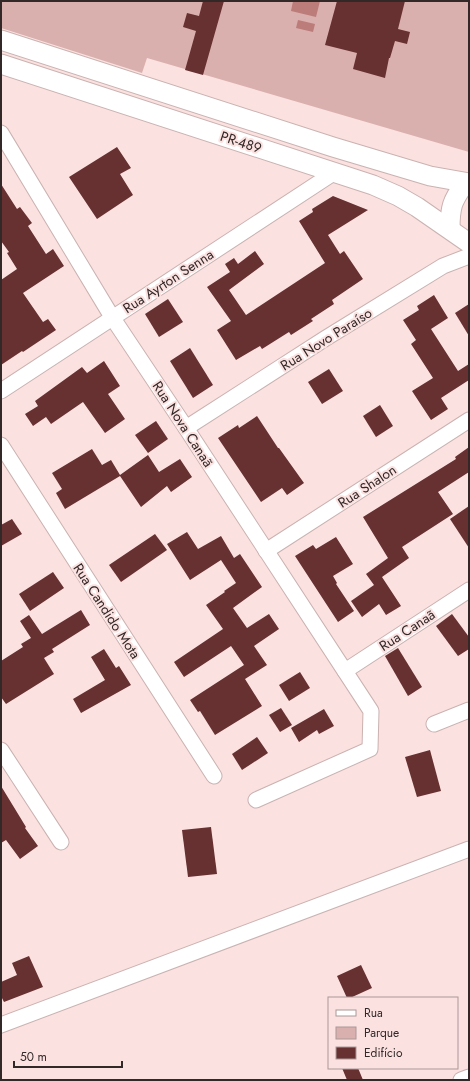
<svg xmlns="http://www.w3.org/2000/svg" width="470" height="1081" font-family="Jost,sans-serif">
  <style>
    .green { fill: #dab0ae }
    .water { fill: #bb7c7a }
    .building { fill: #673031 }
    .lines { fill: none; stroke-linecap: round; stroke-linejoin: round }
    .minor-casing { stroke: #cab2b1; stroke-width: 17 }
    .major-casing { stroke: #cab2b1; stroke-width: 21 }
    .minor { stroke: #fff; stroke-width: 15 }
    .major { stroke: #fff; stroke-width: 19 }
    .labels { text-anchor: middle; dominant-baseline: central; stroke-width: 4; stroke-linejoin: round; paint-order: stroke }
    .street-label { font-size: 14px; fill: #312827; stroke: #fbe2e1 }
  </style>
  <rect width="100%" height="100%" fill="#fbe2e1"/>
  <polygon class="green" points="1,1 469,1 469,152 147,58 142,73 1,28"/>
  <g class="water">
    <polygon points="293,1 320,1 316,17 291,11"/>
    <polygon points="298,20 315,24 313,32 296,28"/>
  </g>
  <g class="building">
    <polygon points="203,1 224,1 203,75 185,70 196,31 183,27 187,13 199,16"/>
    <polygon points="337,1 405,1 398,29 410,32 407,44 395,41 390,58 389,58 385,78 353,69 357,53 325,45"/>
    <polygon points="117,147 131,168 120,174 133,195 97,219 69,177"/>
    <polygon points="1,184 17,209 20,207 32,223 28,226 46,254 53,249 64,266 23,293 43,322 48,319 56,330 23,352 22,351 1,365 1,280 17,269 7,253 9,252 1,241"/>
    <polygon points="333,196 368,210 328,235 340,254 344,251 363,279 332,300 334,304 311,319 313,321 291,335 289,332 262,349 260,346 236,360 217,330 231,321 207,287 230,272 225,264 234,258 238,264 255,251 264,264 229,290 246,315 325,263 299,221 313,212 312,209"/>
    <polygon points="434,295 448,318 431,329 458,371 469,364 469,380 441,398 448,409 431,420 412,391 433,378 411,344 416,340 403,320 419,310 417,306"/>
    <polygon points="168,299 183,322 159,337 145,314"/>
    <polygon points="469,304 469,336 455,313"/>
    <polygon points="190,348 213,385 193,398 170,361"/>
    <polygon points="104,361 120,386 108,394 125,419 105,433 83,402 51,424 46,417 33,426 25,414 38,406 35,401 82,367 87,373"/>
    <polygon points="329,369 343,391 322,404 308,382"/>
    <polygon points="380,405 393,426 376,437 363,416"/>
    <polygon points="257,416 278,448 279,448 304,483 287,495 282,488 261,502 218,438 238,425 239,428"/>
    <polygon points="156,421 168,439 148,453 135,435"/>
    <polygon points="469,447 469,472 438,492 453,514 402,547 409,558 382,577 401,606 386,615 379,604 362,617 351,601 374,585 366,574 388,558 363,517 456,459 455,457"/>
    <polygon points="92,449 102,465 111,460 120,475 148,455 159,472 180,459 192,477 171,492 167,486 141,507 120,476 65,509 56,493 62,489 52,473"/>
    <polygon points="469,506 469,548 450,519"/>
    <polygon points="12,519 22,534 1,546 1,525"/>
    <polygon points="187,532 198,549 221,536 234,558 240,554 262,587 233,608 247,628 269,614 279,629 254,646 267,665 245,679 262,706 215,735 200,711 198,712 190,700 244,665 231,646 184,677 174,662 223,629 206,605 225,592 224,591 236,583 221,560 190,580 167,544"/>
    <polygon points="155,534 167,550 121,582 109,565"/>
    <polygon points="336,537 353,564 333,576 337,583 336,584 354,611 338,622 295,556 313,545 316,549"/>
    <polygon points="53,572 64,588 30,611 19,594"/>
    <polygon points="81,610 90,625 52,649 54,652 44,658 54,674 6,704 1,697 1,661 23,647 21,644 31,638 20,621 29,615 42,634"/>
    <polygon points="452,614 469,637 469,649 458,656 436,626"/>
    <polygon points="398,648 422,687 408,696 385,656"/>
    <polygon points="104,649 116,668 119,666 131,685 81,713 73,699 105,680 91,657"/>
    <polygon points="300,672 310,688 289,701 279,685"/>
    <polygon points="281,708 292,725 280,732 269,715"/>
    <polygon points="324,709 334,726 319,734 317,730 299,742 291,728"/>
    <polygon points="257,737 268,753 242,770 232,754"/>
    <polygon points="430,750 441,791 417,797 405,757"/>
    <polygon points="1,786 26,827 25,828 38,846 20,859 6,840 1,843"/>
    <polygon points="211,827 217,874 188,877 182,830"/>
    <polygon points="29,956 43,987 4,1002 1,996 1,982 17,975 12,963"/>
    <polygon points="361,965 372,988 350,998 347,998 337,976"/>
    <polygon points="342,1068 358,1068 363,1080 347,1080"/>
  </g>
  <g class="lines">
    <defs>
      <g id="minor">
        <polyline points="1,133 112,317 186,428 371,711 370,749 256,800"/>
        <polyline points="1,391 335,172"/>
        <polyline points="186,428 326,338 443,266 469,256"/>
        <polyline points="1,445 214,776"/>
        <polyline points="266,551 469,420"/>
        <polyline points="345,671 469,590"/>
        <polyline points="434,724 469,710"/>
        <polyline points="1,750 61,842"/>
        <polyline points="1,1025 469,849"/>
        <polyline points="461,1080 469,1077"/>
      </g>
      <g id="major">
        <polyline points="1,40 333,147 430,176 469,183"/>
        <polyline points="1,64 373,185 398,196 417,207 469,243"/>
        <path d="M450 229C450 207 452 201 465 183"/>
      </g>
    </defs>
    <use href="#minor" class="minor-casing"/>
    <use href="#major" class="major-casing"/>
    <use href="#minor" class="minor"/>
    <use href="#major" class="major"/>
  </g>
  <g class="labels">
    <g class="street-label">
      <text transform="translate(241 142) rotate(18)">PR-489</text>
      <text transform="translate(168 281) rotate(-33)">Rua Ayrton Senna</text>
      <text transform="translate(326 339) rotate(-32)">Rua Novo Paraíso</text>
      <text transform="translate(183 424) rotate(57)">Rua Nova Canaã</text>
      <text transform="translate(367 486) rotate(-33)">Rua Shalon</text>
      <text transform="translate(107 611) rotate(57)">Rua Candido Mota</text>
      <text transform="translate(407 630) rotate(-33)">Rua Canaã</text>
    </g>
  </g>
  <rect width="470" height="1081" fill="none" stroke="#312827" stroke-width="4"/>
  <rect x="328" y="997" width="130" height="72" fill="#fbe2e1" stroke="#aa9897"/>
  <rect x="336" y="1010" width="20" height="6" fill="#ffffff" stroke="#aa9897"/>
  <text x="364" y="1017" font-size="12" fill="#312827">Rua</text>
  <rect x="336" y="1027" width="20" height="12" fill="#dab0ae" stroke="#aa9897"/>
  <text x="364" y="1037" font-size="12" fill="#312827">Parque</text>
  <rect x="336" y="1047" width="20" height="12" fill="#673031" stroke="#aa9897"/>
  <text x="364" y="1057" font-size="12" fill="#312827">Edifício</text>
  <path d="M14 1061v6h108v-6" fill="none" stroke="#312827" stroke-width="2"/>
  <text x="20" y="1061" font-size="12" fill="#312827" stroke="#fbe2e1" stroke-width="3" paint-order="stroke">50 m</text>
</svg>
